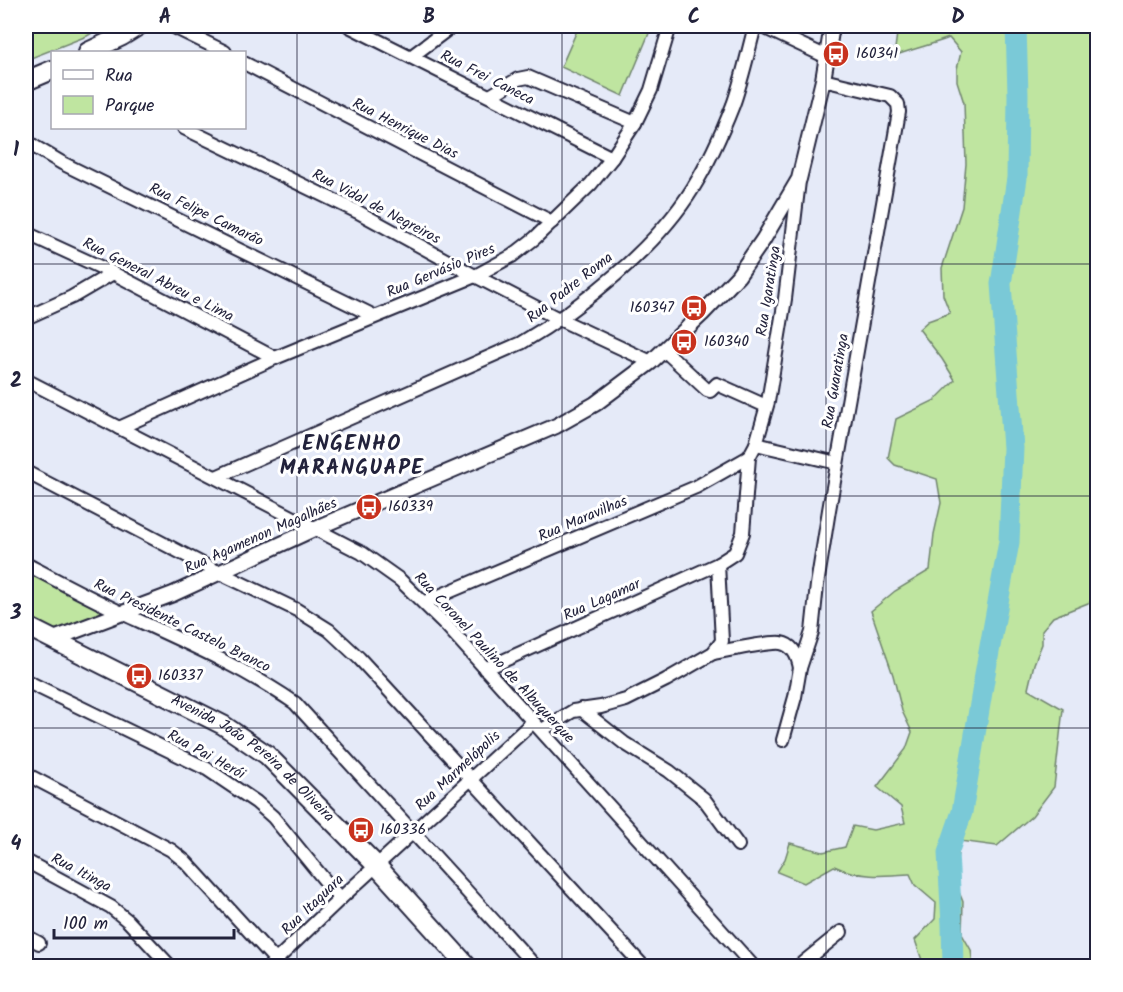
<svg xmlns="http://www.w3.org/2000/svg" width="1123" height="992" font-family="Kalam,sans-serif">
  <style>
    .green { fill: #bfe5a0; stroke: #70846e; stroke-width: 1.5 }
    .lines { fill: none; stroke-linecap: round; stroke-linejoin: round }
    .river { stroke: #7ac9d7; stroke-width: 21 }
    .minor-casing { stroke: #22223b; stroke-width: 16 }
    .tertiary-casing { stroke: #22223b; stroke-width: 18 }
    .primary-casing { stroke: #22223b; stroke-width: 22 }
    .minor { stroke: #fff; stroke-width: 12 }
    .tertiary { stroke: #fff; stroke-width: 14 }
    .primary { stroke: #fff; stroke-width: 18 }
    .grid { fill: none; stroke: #22223b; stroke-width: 1.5; stroke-opacity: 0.55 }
    .labels { text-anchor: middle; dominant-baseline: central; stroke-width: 6; stroke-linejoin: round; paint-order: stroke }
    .poi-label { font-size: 15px; fill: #22223b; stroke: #fff; text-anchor: start }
    .street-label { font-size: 15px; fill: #22223b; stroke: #fff }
    .district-label { font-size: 21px; font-weight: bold; letter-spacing: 1.5px; fill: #22223b; stroke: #fff }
    .neatline { fill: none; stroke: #22223b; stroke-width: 2 }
    .grid-label { font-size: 20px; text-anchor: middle; font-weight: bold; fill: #22223b }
  </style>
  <rect width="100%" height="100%" fill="#e5eaf8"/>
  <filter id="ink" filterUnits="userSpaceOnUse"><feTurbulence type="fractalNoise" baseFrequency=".0167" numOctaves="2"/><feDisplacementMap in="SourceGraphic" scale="12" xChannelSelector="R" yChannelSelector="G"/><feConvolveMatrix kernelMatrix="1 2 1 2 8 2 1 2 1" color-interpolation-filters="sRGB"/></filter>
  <g filter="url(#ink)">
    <g class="green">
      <polygon points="26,26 104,26 87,36 26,60"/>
      <polygon points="579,26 652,26 623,96 561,67"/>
      <path d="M898 26H1097V597L1088 603 1053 617 1042 630V644L1034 664 1028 689 1063 709 1054 787 1032 816 997 846 960 841 954 879 963 902 962 934 971 950 973 966H924L915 940 935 919 936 903 915 885 910 874C883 876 859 878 834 866L804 883 777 872 785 859 790 843 823 852 845 847 853 826 873 830 905 823 901 807 877 787 906 749 912 732 902 711 893 675 871 611 895 591 930 570 934 534 941 503 937 479 895 465 888 458 896 419 935 400 955 380 942 359 919 329 928 321 950 313 943 295 942 268 962 207 966 164 964 103 957 81V69L961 52 949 38C931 45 912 49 894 56Z"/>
      <polygon points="26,567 114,612 51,640 26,626"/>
    </g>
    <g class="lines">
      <polyline class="river" points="953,966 952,925 948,853 962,812 985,674 1009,542 1013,448 1001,284 1017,178 1018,95 1016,26"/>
      <defs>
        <g id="minor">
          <polyline points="172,26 225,52"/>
          <polyline points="349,26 612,158"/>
          <polyline points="761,26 827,57"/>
          <polyline points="412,56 452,26"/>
          <polyline points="244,63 552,222"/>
          <polyline points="490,96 518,79 528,77 635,123"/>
          <polyline points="184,128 358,212 475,276 559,319 651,362"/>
          <polyline points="26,140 35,147 62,163 374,316"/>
          <polyline points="26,233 113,273 275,358"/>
          <polyline points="26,318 72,297 113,273"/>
          <polyline points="664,350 707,390 710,391 717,384 766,406"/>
          <polyline points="26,380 362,553 400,580 447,626 753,966"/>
          <polyline points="119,428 275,358 475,276 512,256 535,238 591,184 612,158 635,123 651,90 670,26"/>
          <polyline points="756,444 837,463"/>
          <polyline points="26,472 218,572 297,610 329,630 359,658 408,711 643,966"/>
          <path d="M216 477 521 343C581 308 656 248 693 188 709 162 722 133 733 105 742 80 748 52 755 26"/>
          <path d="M26 564C58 581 91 599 124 614 183 641 241 666 295 703L535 966"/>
          <polyline points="425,602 696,487 749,457"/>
          <path d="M713 653C727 651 769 641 781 643 793 645 798 657 800 668"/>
          <polyline points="485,669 718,564 735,553 743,533 749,457 756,444 768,402 785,299 799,181"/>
          <polyline points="26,681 207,769 256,802 273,817 340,899"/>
          <polyline points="581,709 624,743 669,771 704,799 738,845"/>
          <polyline points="542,730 573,711 601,707 626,700 666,680 713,653 722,641 718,564"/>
          <polyline points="783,740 795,697 800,668 812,632 817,585 829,510 899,112 898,104 890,96 823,80"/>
          <polyline points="26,774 171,850 186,862 280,965"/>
          <polyline points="26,861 111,907 128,921 170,966"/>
          <polyline points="26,936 39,943"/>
          <polyline points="270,966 340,899 533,722"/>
          <polyline points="799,966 841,932"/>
        </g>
        <polyline id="tertiary" points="51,640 173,594 316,528 556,426 595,404 651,362 702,314 738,276 763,240 799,179 823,80 832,26"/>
        <g id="primary">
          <polyline points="88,52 122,36 138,26"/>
          <polyline points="26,81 52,70"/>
          <path id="s1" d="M26 626 223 725 267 755 377 866 467 966"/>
        </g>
      </defs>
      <use href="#minor" class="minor-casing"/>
      <use href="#tertiary" class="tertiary-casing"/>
      <use href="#primary" class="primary-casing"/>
      <use href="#minor" class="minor"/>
      <use href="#tertiary" class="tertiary"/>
      <use href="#primary" class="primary"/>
    </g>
  </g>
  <path class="grid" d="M297 26V966M562 26V966M826 26V966M26 264H1098M26 496H1098M26 728H1098"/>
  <defs>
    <symbol id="bus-disc" viewBox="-11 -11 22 22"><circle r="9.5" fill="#c8321e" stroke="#fff"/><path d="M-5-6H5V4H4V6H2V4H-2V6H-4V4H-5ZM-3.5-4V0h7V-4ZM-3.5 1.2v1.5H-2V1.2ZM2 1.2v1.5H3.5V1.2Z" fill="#fff"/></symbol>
  </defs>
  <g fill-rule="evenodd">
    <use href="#bus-disc" x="821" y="39" width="30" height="30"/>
    <use href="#bus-disc" x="679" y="293" width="30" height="30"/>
    <use href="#bus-disc" x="669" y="327" width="30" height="30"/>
    <use href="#bus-disc" x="354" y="492" width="30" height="30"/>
    <use href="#bus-disc" x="124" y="661" width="30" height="30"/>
    <use href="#bus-disc" x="346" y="815" width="30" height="30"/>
  </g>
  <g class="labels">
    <g class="poi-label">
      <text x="856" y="54">160341</text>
      <text x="674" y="308" text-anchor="end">160347</text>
      <text x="704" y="342">160340</text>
      <text x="388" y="507">160339</text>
      <text x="158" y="676">160337</text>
      <text x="380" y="830">160336</text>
    </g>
    <g class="street-label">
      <text transform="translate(487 78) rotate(27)">Rua Frei Caneca</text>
      <text transform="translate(405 129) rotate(27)">Rua Henrique Dias</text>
      <text transform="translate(376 207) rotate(28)">Rua Vidal de Negreiros</text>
      <text transform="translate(206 215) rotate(26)">Rua Felipe Camarão</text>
      <text transform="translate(441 271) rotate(-23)">Rua Gervásio Pires</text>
      <text transform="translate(158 280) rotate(27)">Rua General Abreu e Lima</text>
      <text transform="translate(570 288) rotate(-38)">Rua Padre Roma</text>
      <text transform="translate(769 291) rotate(-81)">Rua Igaratinga</text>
      <text transform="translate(836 381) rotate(-80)">Rua Guaratinga</text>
      <text transform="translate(583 519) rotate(-23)">Rua Maravilhas</text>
      <text transform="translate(261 536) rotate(-24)">Rua Agamenon Magalhães</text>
      <text transform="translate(602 600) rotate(-24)">Rua Lagamar</text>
      <text transform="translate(182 626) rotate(26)">Rua Presidente Castelo Branco</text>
      <text transform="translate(494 658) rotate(47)">Rua Coronel Paulino de Albuquerque</text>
      <text transform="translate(206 755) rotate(29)">Rua Pai Herói</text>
      <text stroke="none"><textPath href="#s1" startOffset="264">Avenida João Pereira de Oliveira</textPath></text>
      <text transform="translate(458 771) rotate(-43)">Rua Marmelópolis</text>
      <text transform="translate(81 873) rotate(28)">Rua Itinga</text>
      <text transform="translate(313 905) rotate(-44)">Rua Itaguara</text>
    </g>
    <g class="district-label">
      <text x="352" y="444">ENGENHO<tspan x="352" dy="24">MARANGUAPE</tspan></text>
    </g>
  </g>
  <rect width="1123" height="992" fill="none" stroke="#fff" stroke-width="66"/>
  <rect x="51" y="51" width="195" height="78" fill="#ffffff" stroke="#a7a7b1" stroke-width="1.5"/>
  <rect x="63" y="70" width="30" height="9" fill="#ffffff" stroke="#a7a7b1" stroke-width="1.5"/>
  <text x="105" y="81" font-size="18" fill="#22223b">Rua</text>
  <rect x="63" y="96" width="30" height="18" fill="#bfe5a0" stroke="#a7a7b1" stroke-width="1.5"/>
  <text x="105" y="111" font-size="18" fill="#22223b">Parque</text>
  <path d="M54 929v9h180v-9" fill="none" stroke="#22223b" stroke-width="3"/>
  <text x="63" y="929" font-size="18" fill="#22223b" stroke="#ffffff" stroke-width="4.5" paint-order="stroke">100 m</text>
  <rect x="33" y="33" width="1057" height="926" class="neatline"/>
  <g class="grid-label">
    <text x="165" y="23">A</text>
    <text x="429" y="23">B</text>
    <text x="694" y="23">C</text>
    <text x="958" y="23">D</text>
    <text x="16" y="156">1</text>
    <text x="16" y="387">2</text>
    <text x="16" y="619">3</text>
    <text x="16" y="850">4</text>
  </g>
</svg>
